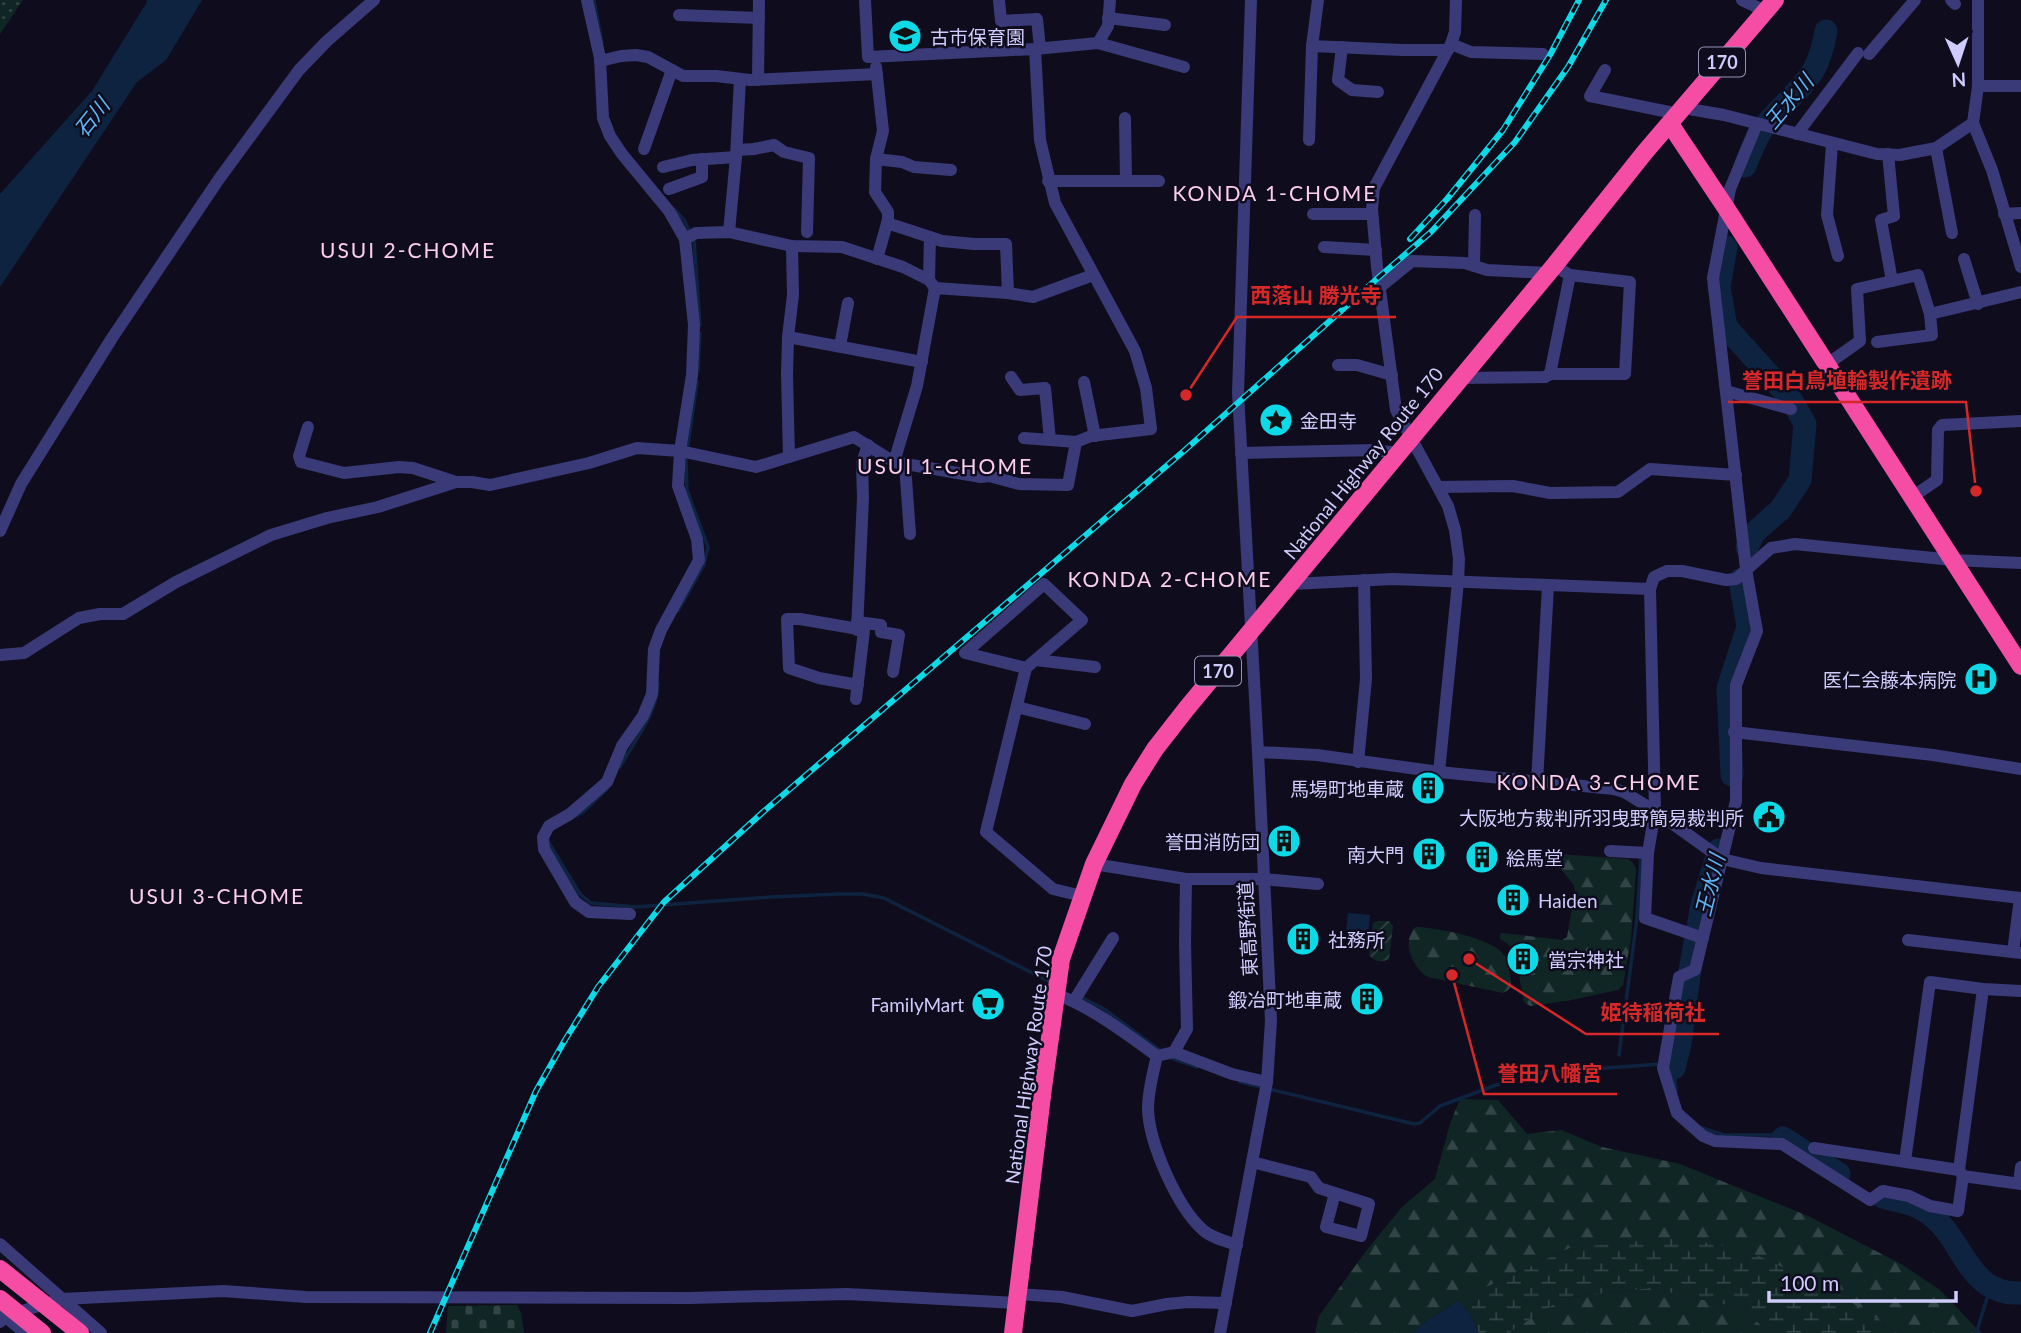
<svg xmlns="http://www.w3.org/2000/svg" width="2021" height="1333" font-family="Lato,'Noto Sans JP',sans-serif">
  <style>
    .forest { fill: url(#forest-firs) }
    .wetland { fill: url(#wetland-marsh) }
    .cemetery { fill: url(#cemetery-stones) }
    .park { fill: url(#park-dots) }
    .garden { fill: url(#garden-furrows) }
    .water { fill: #0e233f }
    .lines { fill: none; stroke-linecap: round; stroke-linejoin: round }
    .stream { stroke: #0e233f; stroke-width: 3.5 }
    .river { stroke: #0e233f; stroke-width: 23 }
    .minor { stroke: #3a3a79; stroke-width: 12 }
    .highway { stroke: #f54da4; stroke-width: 18 }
    .rail-casing { stroke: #0dd9e7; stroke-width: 6 }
    .rail { stroke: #0f0d1d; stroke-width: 3.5; stroke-dasharray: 10; stroke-linecap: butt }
    .highway-bridge { stroke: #f54da4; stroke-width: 18 }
    .labels { text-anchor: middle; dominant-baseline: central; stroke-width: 5; stroke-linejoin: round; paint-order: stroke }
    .shield { fill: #0f0d1d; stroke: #9592b9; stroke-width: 2 }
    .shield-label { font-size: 18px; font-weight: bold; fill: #cfcbfc }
    .poi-label { font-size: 19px; fill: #cfcbfc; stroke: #0f0d1d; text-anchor: end }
    .street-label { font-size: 19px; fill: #cfcbfc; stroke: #0f0d1d }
    .water-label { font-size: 21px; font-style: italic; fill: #5fb6f6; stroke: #0f0d1d }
    .neighbourhood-label { font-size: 21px; letter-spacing: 2px; fill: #fccded; stroke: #0f0d1d }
    .leader { fill: none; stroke: #d62828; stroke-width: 2.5 }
    .callout-dot { fill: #d62828; stroke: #0f0d1d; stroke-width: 2.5 }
    .callout-label { font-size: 21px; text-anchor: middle; font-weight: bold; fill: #d62828; stroke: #0f0d1d; stroke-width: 5; stroke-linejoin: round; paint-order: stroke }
  </style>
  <defs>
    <pattern id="forest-firs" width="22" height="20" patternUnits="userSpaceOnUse" patternTransform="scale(1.75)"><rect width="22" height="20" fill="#102625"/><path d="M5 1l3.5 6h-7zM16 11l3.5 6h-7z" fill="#324446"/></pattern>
    <pattern id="wetland-marsh" width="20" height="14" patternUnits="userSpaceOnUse" patternTransform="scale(1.75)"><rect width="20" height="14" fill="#102625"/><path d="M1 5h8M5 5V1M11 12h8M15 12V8" fill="none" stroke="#324446"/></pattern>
    <pattern id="cemetery-stones" width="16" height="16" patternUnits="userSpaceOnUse" patternTransform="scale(1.75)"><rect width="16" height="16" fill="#102625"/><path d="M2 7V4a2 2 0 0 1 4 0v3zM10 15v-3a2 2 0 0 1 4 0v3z" fill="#324446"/></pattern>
    <pattern id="park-dots" width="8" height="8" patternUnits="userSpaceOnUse" patternTransform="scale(1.75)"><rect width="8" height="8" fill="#102625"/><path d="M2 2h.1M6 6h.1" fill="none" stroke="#324446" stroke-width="1.8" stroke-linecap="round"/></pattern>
    <pattern id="garden-furrows" width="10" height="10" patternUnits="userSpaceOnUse" patternTransform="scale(1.75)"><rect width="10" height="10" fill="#102625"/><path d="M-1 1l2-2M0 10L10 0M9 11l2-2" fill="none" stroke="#324446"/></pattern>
  </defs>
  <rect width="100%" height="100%" fill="#0f0d1d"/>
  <g class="forest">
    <polygon points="1529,852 1628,859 1633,863 1636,869 1631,939 1623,985 1618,990 1571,1000 1530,1006 1524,1002 1515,953 1508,944 1500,939 1500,935 1502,933 1562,940 1567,937 1575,890 1574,885 1561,869 1528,865 1525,863 1526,854"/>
    <path d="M1417 927C1437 928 1493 938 1504 955 1508 961 1509 969 1510 976 1512 985 1512 989 1503 993L1428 977C1417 971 1407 953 1409 940 1409 937 1412 931 1414 928Z"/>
    <polygon points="1460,1099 1498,1100 1527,1134 1561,1130 1602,1147 1680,1164 1808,1216 1901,1264 1940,1290 1981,1333 1889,1333 1879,1320 1570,1248 1459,1300 1421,1325 1412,1333 1315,1333 1319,1316 1366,1251 1402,1207 1435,1179 1450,1124"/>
    <polygon points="1650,1288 1740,1308 1771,1333 1508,1333 1564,1298"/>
  </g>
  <polygon class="wetland" points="1677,1237 1746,1250 1833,1291 1879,1320 1889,1333 1771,1333 1740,1308 1650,1288 1564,1298 1508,1333 1479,1333 1470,1314 1459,1300 1570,1248"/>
  <polygon class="cemetery" points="517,1305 521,1313 524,1333 446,1333 448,1306"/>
  <polygon class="park" points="0,0 23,0 0,34"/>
  <path class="garden" d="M1378 921H1389L1393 926 1389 959C1381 963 1375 962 1369 955L1373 923Z"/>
  <g class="water">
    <polygon points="146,0 202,0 166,60 137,82 0,287 0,194 92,91 147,2"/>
    <polygon points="1348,913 1370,915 1368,935 1346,932"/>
    <polygon points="1459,1300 1470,1314 1479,1333 1412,1333 1421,1325"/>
  </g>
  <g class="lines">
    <g class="stream">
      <polyline points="594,0 602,43"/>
      <polyline points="675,210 684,220 690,232"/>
      <polyline points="694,239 700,325"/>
      <polyline points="698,371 700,333"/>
      <polyline points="678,611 704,565 708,547 687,490 686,459 697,382"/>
      <path d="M620 767C634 741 658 713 658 683"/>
      <polyline points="576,816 583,812 607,789"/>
      <polyline points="549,843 580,894 591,903 636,907 771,897 838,894 863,894 884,898 1048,981"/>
      <polyline points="1081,997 1104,1009 1162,1052"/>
      <polyline points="1619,1055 1637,918 1641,857"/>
      <polyline points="1171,1058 1197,1067"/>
      <polyline points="1667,1066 1674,1068 1676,1092"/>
      <polyline points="1240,1082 1414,1124 1420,1123 1440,1106 1515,1078 1539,1073 1660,1064"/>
      <polyline points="1702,1128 1724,1135 1772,1135 1783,1138"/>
      <polyline points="1990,1289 1990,1286"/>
      <polyline points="1980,1333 1977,1331 1987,1298"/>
    </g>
    <g class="river">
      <path d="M1745 166C1751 151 1757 134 1768 122 1798 87 1818 81 1826 31"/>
      <polyline points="1726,247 1719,287 1726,327 1791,399 1805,424 1800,480 1781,509 1754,533 1747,547"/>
      <polyline points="1732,775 1728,688 1748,627 1740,580"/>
      <polyline points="1674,1068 1680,1044 1689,976 1702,905 1719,850"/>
      <polyline points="1783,1138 1839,1174"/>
      <path d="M1883 1197C1896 1201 1913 1203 1925 1211 1964 1234 1965 1296 2021 1293"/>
    </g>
    <g class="minor">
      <polyline points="587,0 600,58 603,118 610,136 622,154 669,211 685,239 694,325 692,375 680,451 678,486 697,539 699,560 661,630 654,649 652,694 643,716 622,746 607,782 570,814 549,826 543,837 544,849 575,902 589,912 630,914"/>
      <polyline points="865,0 868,57 1035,49 1098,43 1108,26 1110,0"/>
      <polyline points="999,0 1001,21 1037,19 1040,48"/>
      <polyline points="1318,0 1312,46 1402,50 1448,50"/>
      <polyline points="1742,0 1765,11"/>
      <polyline points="1951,0 1955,4"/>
      <polyline points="1978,0 1978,86 1973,123 1992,170 2021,267"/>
      <polyline points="679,15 759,18"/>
      <polyline points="1108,18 1165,25"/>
      <polyline points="1098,43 1184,67"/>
      <polyline points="1451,44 1471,52 1543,54"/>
      <polyline points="1342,47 1338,80 1352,90 1378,92"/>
      <polyline points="1869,54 1915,0"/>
      <polyline points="600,61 621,56 636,55 648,57 683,76 716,76 750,80 877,74"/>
      <polyline points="876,67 883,131 876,159 875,192 888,212 888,220 877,259"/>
      <polyline points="1605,70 1590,96 1669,112 1675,118"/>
      <polyline points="758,80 759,0"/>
      <polyline points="1978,86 2021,86"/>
      <polyline points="1683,108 1724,115 1877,154 1900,155 1936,148 1973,123"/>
      <polyline points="1125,118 1126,181"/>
      <polyline points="1757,124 1730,189 1713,278 1746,569 1757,631 1736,685 1736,801 1695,970 1679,977 1663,1068 1677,1113 1703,1136 1715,1141 1782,1144 1870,1200 1883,1191 1909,1196 1930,1206 1958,1211 1963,1176"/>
      <polyline points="1797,134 1858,53"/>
      <polyline points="1309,140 1312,46"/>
      <polyline points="1832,144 1827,215 1838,256"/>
      <polyline points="1936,148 1952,233"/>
      <polyline points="644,149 672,70"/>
      <polyline points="737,150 754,149 774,145 784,152 809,158 807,232"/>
      <polyline points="1888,154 1894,216 1881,220 1892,281"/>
      <polyline points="876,159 902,162 914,167 951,170"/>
      <polyline points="663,167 692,160 736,157"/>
      <polyline points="1048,181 1159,181"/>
      <polyline points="669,189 702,177 702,159"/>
      <polyline points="1313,214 1372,214"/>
      <polyline points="2004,214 2021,213"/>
      <polyline points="887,223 942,241 974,244 1006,244 1008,293"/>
      <polyline points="729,232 736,157 740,79"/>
      <polyline points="685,239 696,233 729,232 792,246 842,247 903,267 929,280 935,288"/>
      <polyline points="1324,247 1376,250"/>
      <polyline points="1964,259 1978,304"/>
      <polyline points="1474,266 1475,215"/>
      <polyline points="929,280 930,237"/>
      <polyline points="1380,287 1412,261 1465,263 1487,270 1547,273"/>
      <polyline points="788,337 922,362"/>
      <polyline points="1877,342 1932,335 1930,314"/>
      <polyline points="840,346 848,303"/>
      <polyline points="1338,365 1357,365 1392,375"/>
      <polyline points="1826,365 1860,341 1857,289 1918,275 1930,314 2021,292"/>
      <polyline points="1550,374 1570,275"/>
      <polyline points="1011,377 1020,390 1045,388 1050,440"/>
      <polyline points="1459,378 1545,377 1550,374 1625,374 1630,282 1570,275 1554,266"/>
      <polyline points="1084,382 1095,436"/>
      <polyline points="1726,391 1791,409"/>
      <polyline points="308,427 299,456 301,462 344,473 399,467 413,468 456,482"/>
      <polyline points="1024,438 1076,442 1091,436 1151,429 1146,388 1135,351 1055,203 1040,140 1035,49"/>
      <polyline points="1241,453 1375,450 1397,453"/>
      <polyline points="789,457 787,375 788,337 793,295 792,246"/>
      <polyline points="894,462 981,477 989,476 1019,484 1068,485 1076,442"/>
      <polyline points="905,465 910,534"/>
      <polyline points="1438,487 1513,486 1550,493 1618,492 1650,469 1736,475"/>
      <polyline points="1912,497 1937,480 1938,430 1942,425 2021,421"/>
      <polyline points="0,531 21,484 112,338 219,179 299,70 327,41 374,0"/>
      <polyline points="1291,584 1393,579 1650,589"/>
      <polyline points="857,622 881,625 881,632 899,635 893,672"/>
      <polyline points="857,630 863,498 862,463 868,445"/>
      <polyline points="0,655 24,653 79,618 100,614 123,614 176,582 271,535 327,518 378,507 456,482 472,482 490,485 589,463 637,448 680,451 756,467 854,437 894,462 917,386 935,288 1008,293 1033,297 1093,275"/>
      <polyline points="1036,660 1095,667"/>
      <polyline points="1026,668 965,653 1044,584 1082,620 1026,668 986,832 1053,889 1082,896"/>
      <polyline points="856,699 864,630 800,619 787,619 789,668 819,678 858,685"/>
      <polyline points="1017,707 1085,724"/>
      <polyline points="1734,732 1933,755 2021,769"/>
      <polyline points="1258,752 1317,755 1439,772 1614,789 1624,792 1655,811 1722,859 1761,868 2021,898"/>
      <polyline points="1358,762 1366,679 1364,580"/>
      <polyline points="1439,772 1458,582 1459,559 1455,530 1448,506 1396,410 1377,267 1372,209 1374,188 1451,44 1455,32 1456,0"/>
      <polyline points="1537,782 1548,586"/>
      <polyline points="1610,851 1648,853"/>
      <polyline points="1094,864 1186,879 1263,879 1318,884"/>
      <path d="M1186 879 1185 943 1187 1029 1174 1052 1157 1056C1153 1073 1148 1091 1148 1109 1149 1143 1177 1207 1203 1230 1212 1238 1225 1241 1237 1245"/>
      <polyline points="1703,938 1645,918 1648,853 1655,811 1650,589 1654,577 1667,571 1682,571 1726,580 1736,579 1771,548 1795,544 1953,560 2021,563"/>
      <polyline points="1908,940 2021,953"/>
      <polyline points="2013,952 2020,898"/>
      <path d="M1056 994C1094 1009 1124 1032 1157 1056"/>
      <polyline points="1074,1001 1113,938"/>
      <polyline points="1174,1052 1232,1074 1267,1082"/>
      <polyline points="1814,1148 1959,1170 1963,1176 2021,1184"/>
      <polyline points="1905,1161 1930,982 1983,989 2021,991"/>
      <polyline points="1252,1162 1311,1177 1319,1188 1369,1204 1361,1236 1326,1227 1335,1193"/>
      <polyline points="1959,1170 1983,989"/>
      <polyline points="2019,1183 2021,1167"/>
      <polyline points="0,1244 101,1333"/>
      <polyline points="1018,1294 1062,1297 1132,1311 1167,1304 1188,1302 1226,1303"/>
      <polyline points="1,1313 25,1333"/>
      <polyline points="0,1322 5,1316 62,1299 223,1291 306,1297 690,1298 847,1294 1017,1303"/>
      <polyline points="1220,1333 1267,1082 1271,1021 1258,752 1238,393 1251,0"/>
    </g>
    <g class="highway">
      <polyline points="1670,124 1726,208 2021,666"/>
      <polyline points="1013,1333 1043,1088 1061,959 1094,864 1133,784 1155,749 1187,708 1554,266 1645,152 1775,0"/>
    </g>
    <defs>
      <g id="rail">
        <polyline points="1410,239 1447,199 1503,130 1550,55 1579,0"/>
        <polyline points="430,1333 536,1091 565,1040 598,987 664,902 763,812 1185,450 1379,277 1431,232 1515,142 1568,67 1606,0"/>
      </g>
    </defs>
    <use href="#rail" class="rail-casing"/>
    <use href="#rail" class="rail"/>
    <g class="highway-bridge">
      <polyline points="0,1269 80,1333"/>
      <polyline points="0,1299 42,1333"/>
    </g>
  </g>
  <defs>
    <symbol id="school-disc" viewBox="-11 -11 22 22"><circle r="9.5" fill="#0dd9e7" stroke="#0f0d1d"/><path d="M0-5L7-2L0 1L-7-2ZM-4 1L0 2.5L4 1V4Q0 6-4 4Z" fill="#111"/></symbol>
    <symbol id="sight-disc" viewBox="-11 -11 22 22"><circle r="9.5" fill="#0dd9e7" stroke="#0f0d1d"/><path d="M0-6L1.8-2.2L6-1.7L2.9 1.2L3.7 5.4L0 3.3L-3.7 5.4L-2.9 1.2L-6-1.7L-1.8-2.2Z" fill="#111"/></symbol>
    <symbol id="hospital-disc" viewBox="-11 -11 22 22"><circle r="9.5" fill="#0dd9e7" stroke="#0f0d1d"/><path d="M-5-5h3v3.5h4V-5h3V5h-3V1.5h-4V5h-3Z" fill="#111"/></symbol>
    <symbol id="building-disc" viewBox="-11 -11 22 22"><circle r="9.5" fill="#0dd9e7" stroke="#0f0d1d"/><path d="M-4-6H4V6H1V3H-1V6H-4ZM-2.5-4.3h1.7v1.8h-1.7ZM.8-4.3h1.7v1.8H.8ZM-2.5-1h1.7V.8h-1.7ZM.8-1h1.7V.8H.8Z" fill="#111"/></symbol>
    <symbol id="civic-disc" viewBox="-11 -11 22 22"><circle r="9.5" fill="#0dd9e7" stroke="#0f0d1d"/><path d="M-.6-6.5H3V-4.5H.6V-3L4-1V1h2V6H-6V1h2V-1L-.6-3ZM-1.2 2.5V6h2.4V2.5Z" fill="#111"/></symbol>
    <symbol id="supermarket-disc" viewBox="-11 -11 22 22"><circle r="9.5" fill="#0dd9e7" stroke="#0f0d1d"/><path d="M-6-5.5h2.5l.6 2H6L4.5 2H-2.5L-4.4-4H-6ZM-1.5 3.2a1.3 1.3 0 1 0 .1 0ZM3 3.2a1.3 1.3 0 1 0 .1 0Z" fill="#111"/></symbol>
  </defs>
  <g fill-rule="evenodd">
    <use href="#school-disc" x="886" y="17" width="38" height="38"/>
    <use href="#sight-disc" x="1257" y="401" width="38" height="38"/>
    <use href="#hospital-disc" x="1962" y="660" width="38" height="38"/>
    <use href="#building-disc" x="1409" y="769" width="38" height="38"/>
    <use href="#civic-disc" x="1750" y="798" width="38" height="38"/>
    <use href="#building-disc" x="1265" y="822" width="38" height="38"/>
    <use href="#building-disc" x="1410" y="835" width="38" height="38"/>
    <use href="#building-disc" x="1463" y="838" width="38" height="38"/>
    <use href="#building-disc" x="1494" y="881" width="38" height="38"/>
    <use href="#building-disc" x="1284" y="920" width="38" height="38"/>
    <use href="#building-disc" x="1504" y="940" width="38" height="38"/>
    <use href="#building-disc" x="1348" y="980" width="38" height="38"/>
    <use href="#supermarket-disc" x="969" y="985" width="38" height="38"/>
  </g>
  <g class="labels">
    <g class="shield">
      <rect x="1699" y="47.5" width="46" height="29" rx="5"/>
      <rect x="1195" y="656.5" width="46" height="29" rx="5"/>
    </g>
    <g class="shield-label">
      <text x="1722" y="62">170</text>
      <text x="1218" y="671">170</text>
    </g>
    <g class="poi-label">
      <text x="930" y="36" text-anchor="start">古市保育園</text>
      <text x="1300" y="420" text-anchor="start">金田寺</text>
      <text x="1956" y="679">医仁会藤本病院</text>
      <text x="1404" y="788">馬場町地車蔵</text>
      <text x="1744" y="817">大阪地方裁判所羽曳野簡易裁判所</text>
      <text x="1260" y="841">誉田消防団</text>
      <text x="1404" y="854">南大門</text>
      <text x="1506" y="857" text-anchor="start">絵馬堂</text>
      <text x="1538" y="900" text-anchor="start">Haiden</text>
      <text x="1328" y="939" text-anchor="start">社務所</text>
      <text x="1548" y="959" text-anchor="start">當宗神社</text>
      <text x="1342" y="999">鍛冶町地車蔵</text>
      <text x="964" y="1004">FamilyMart</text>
    </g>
    <g class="street-label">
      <text transform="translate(1363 463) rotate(-51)">National Highway Route 170</text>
      <text transform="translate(1247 929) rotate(-93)">東高野街道</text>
      <text transform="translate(1028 1065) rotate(-82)">National Highway Route 170</text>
    </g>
    <g class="water-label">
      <text transform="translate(1788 101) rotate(-50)">王水川</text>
      <text transform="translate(91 117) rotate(-51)">石川</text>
      <text transform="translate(1709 885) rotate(-76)">王水川</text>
    </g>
    <g class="neighbourhood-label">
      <text x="1275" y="192">KONDA 1-CHOME</text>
      <text x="408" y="249">USUI 2-CHOME</text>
      <text x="945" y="465">USUI 1-CHOME</text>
      <text x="1170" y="578">KONDA 2-CHOME</text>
      <text x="1599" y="781">KONDA 3-CHOME</text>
      <text x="217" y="895">USUI 3-CHOME</text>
    </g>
  </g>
  <path class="leader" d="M1186 395L1237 317H1396M1976 491L1966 402H1728M1469 959L1586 1034H1719M1452 975L1484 1094H1617"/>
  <g class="callout-dot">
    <circle cx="1186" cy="395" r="7"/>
    <circle cx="1976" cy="491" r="7"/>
    <circle cx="1469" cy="959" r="7"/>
    <circle cx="1452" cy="975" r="7"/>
  </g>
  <g class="callout-label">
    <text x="1316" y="303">西落山 勝光寺</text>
    <text x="1847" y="388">誉田白鳥埴輪製作遺跡</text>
    <text x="1653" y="1020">姫待稲荷社</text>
    <text x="1550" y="1081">誉田八幡宮</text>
  </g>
  <g transform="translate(1958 63) rotate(177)" stroke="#0f0d1d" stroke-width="5" paint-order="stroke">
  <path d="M0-5L12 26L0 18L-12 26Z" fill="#cfcbfc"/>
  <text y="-10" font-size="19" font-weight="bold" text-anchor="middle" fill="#cfcbfc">N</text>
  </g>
  <path d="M1769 1291v10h187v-10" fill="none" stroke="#cfcbfc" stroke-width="3.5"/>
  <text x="1780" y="1291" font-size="21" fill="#cfcbfc" stroke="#0f0d1d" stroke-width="5" paint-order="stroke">100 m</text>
</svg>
